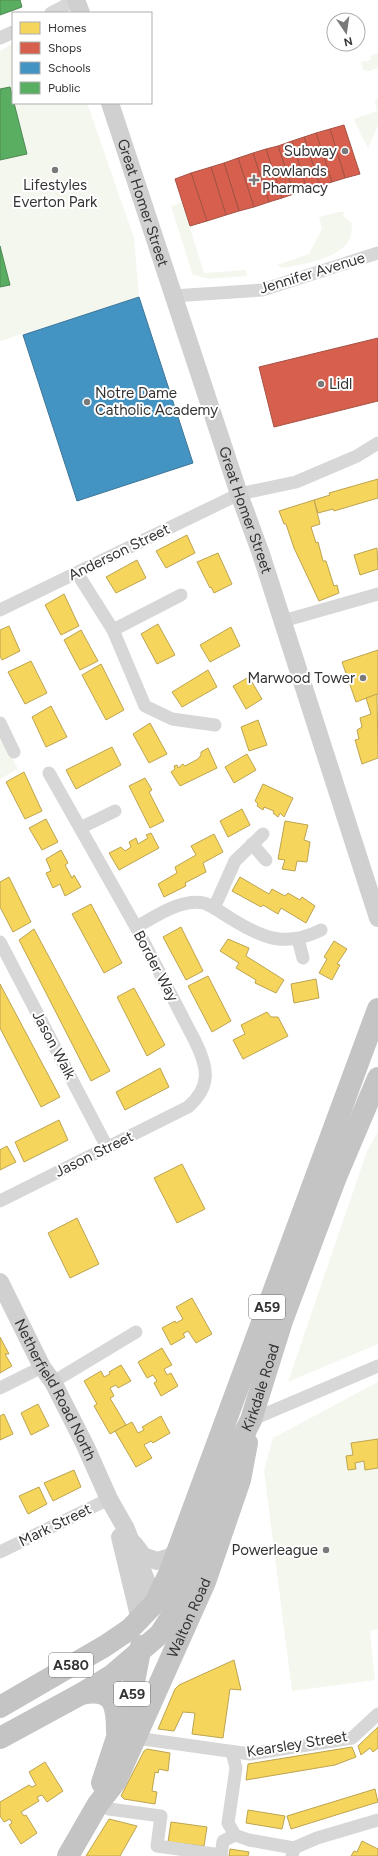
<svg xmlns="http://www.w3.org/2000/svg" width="378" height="1856" font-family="Figtree,sans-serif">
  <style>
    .green { fill: #f3f7ee }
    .homes { fill: #f6d55c; stroke: #bca450 }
    .shops { fill: #d6604d; stroke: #a55245 }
    .schools { fill: #4393c3; stroke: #3e7698 }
    .public { fill: #5aae61; stroke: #4e8953 }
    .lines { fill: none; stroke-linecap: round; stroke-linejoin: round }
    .street { stroke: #d7d7d7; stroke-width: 13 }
    .secondary { stroke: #d0d0d0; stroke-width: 18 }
    .highway { stroke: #c4c4c4; stroke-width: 22 }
    .poi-dot { fill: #7a7a7a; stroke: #fff; stroke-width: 1.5 }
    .labels { text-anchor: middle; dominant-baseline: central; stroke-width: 4; stroke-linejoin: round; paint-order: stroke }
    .shield { fill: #fff; stroke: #707070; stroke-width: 1 }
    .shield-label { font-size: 14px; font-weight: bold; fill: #333 }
    .poi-label { font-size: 15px; fill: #333; stroke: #fff; text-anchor: end }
    .street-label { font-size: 15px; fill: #333; stroke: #fff }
  </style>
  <rect width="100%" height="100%" fill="#fff"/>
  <g class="green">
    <polygon points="13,43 13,103 87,103 134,238 139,297 0,341 0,51"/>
    <polygon points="378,53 378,67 370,71 363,70 361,62 371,60 370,56"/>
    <polygon points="378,98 378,125 368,148 361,135 354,119 377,111 375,101"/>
    <polygon points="182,202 204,273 246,270 247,276 210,279 193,275 171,206"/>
    <path d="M339 212H344L343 216 351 222C359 256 307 264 282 268L277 265 309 254 322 229 319 217Z"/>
    <polygon points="0,735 18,769 0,779"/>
    <polygon points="378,1132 378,1344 288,1382 367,1151"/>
    <polygon points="378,1382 378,1629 370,1631 375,1680 292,1691 264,1471 273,1438"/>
  </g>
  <g class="homes">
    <polygon points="378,479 378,498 334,511 333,509 318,513 314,500 330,495 329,493"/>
    <polygon points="314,500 320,524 311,527 316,543 318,542 323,561 326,561 334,586 337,585 339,593 319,601 294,548 286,524 284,524 279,511"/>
    <polygon points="187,535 195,553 166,568 156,551"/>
    <polygon points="377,548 378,569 360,575 354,555"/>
    <polygon points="218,553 232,584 214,593 211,587 210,588 197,562"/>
    <polygon points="137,560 146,578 116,593 106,577"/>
    <polygon points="64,594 79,626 61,635 45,605"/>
    <polygon points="158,624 175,655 157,664 141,634"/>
    <polygon points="9,626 20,651 2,660 0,656 0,630"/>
    <polygon points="231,627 240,646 210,662 200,645"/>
    <polygon points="81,630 98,661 80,670 64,640"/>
    <polygon points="378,650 378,694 356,702 342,662"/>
    <polygon points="31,661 47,693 25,704 8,672"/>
    <polygon points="101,664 124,710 106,720 82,675"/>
    <polygon points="208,670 217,687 182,707 172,692"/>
    <polygon points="249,677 262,699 246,709 233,686"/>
    <polygon points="377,694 378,758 362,764 355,740 359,739 357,730 362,727 360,718 371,714 366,698"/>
    <polygon points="51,706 67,737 46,747 32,717"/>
    <polygon points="258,720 267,745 249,751 241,727"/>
    <polygon points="150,723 167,754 149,763 133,734"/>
    <polygon points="112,747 121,765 76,789 66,770"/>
    <polygon points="208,748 217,768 180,786 171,772 175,769 174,766 177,765 178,768 183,764 185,766 198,759 201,755 201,752"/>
    <polygon points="247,754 256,770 234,783 225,767"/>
    <polygon points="24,772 42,811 25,819 6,782"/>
    <polygon points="145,778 152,790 149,792 164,821 150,828 129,786"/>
    <polygon points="263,784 293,798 284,817 280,813 278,817 273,813 274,811 264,807 263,810 257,806 258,804 255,801"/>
    <polygon points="242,809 250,825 228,837 220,821"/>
    <polygon points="46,819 58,842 42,850 29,828"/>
    <polygon points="285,821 308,825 304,840 310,842 307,862 297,861 295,871 282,869 285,860 278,859"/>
    <polygon points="151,833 159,848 119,870 109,853 121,847 125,851 131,847 129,842 136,838 138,844 148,838 146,835"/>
    <polygon points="214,834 223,852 203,863 206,872 185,883 186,886 164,897 158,884 177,873 175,867 196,855 191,846"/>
    <polygon points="61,850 68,863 65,865 72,878 74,875 81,887 65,896 60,884 53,888 46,873 51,871 46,859"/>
    <polygon points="9,877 31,922 13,932 0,907 0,882"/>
    <polygon points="240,877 269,894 272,889 285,896 288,893 300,900 302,897 315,906 306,923 281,908 278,914 263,905 261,907 232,891"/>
    <polygon points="91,904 122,963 104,973 72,914"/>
    <polygon points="181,927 203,971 186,980 163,937"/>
    <polygon points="34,929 110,1071 91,1081 19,940"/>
    <polygon points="228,939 249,948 246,956 284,980 276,993 255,983 256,980 236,968 239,963 220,951"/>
    <polygon points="334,941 347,949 337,964 340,965 332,980 319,973 327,959 324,957"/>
    <polygon points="208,976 231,1021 212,1032 188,986"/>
    <polygon points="316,979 319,998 294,1003 291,984"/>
    <polygon points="0,984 60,1097 41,1107 0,1028"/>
    <polygon points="134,988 165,1045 147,1056 117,997"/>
    <polygon points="267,1012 271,1017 278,1017 288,1036 243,1059 233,1040 245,1034 241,1025"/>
    <polygon points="160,1068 169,1087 125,1110 116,1092"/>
    <polygon points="59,1120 68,1140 24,1162 15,1142"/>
    <polygon points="7,1146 16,1162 0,1170 0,1150"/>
    <polygon points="182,1164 205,1209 177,1223 154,1178"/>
    <polygon points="77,1218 99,1264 70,1278 48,1233"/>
    <polygon points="192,1298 212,1334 196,1343 188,1331 183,1334 185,1337 171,1345 162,1328 175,1321 176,1323 183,1319 176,1307"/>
    <polygon points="0,1337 9,1354 5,1354 12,1366 0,1373"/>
    <polygon points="162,1348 172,1365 164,1369 167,1375 171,1373 178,1386 161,1396 154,1383 157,1381 153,1375 147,1378 138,1362"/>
    <polygon points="121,1365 131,1381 118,1388 116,1385 110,1388 114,1396 110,1398 126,1425 110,1434 94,1406 97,1404 84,1381 101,1371 104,1377 110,1374 109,1372"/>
    <polygon points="38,1404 49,1426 31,1435 21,1413"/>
    <polygon points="4,1414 13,1434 0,1440 0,1416"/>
    <polygon points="161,1416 170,1433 153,1443 151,1441 144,1445 152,1458 136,1467 115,1431 132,1422 138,1433 144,1430 142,1427"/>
    <polygon points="378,1439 378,1468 365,1470 364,1461 355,1463 356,1469 348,1470 346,1456 353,1455 351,1443"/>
    <polygon points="74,1470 81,1487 53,1501 44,1483"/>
    <polygon points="39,1487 47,1504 28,1514 19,1496"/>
    <polygon points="234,1660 241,1690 230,1689 223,1738 192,1734 195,1713 183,1712 174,1731 158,1729 175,1689 179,1685"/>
    <polygon points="378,1727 378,1748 373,1752 370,1748 361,1755 358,1746"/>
    <polygon points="352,1747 356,1757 335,1765 246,1780 248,1764"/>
    <polygon points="147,1749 170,1753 168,1771 159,1769 158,1773 155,1772 152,1791 157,1792 155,1804 124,1799 121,1796 144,1751"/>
    <polygon points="45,1762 63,1791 47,1802 42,1795 37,1797 39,1801 21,1812 24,1816 26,1815 37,1833 21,1844 9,1825 12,1823 10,1819 4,1822 0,1816 0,1802 29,1785 32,1787 36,1785 29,1772"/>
    <polygon points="375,1789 378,1802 291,1829 287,1816"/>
    <polygon points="248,1810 285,1816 282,1829 246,1823"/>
    <polygon points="109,1819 137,1826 120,1856 86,1856"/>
    <polygon points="171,1822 207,1827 204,1846 168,1842"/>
    <polygon points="362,1841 378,1849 378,1856 351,1856 354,1851 357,1852"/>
    <polygon points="230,1849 249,1852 248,1856 229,1856"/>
  </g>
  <g class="shops">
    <polygon points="344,125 360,174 345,178 330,129"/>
    <polygon points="330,129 345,178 332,182 316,133"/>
    <polygon points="316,133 332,182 320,186 304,137"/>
    <polygon points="304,137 320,186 307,190 292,141"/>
    <polygon points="292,141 307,190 294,194 278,146"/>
    <polygon points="278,146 294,194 282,198 266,149"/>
    <polygon points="266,149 282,198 269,202 253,153"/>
    <polygon points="253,153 269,202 254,207 238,158"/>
    <polygon points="238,158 254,207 239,211 224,163"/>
    <polygon points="224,163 239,211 226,215 211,167"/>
    <polygon points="211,167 226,215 207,221 191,173"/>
    <polygon points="191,173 207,221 190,226 175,179"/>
    <polygon points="378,338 378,401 274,427 259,367"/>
  </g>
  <polygon class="schools" points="139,297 193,463 77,501 23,335"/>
  <g class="public">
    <polygon points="0,0 20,0 22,7 0,15"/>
    <polygon points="10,87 27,154 0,160 0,89"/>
    <polygon points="0,246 10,285 0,287"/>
  </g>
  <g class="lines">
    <g class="street">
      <polyline points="51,13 76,0"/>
      <polyline points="0,38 13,32"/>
      <polyline points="173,296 262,290 378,253"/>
      <polyline points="77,573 113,630 145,706 172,719 215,725"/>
      <polyline points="0,610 239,494 296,482 357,456 378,443"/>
      <polyline points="283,621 378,594"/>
      <polyline points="113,630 181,595"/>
      <polyline points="0,723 14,752"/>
      <polyline points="80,828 115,811"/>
      <polyline points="252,844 266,860"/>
      <polyline points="214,908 235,861 263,834"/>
      <path d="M136 927C155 917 181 898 204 903 213 906 222 913 230 918 262 938 285 948 321 930"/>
      <polyline points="298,939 303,958"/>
      <polyline points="0,942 107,1147"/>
      <path d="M0 1201 188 1107C212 1086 208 1067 195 1041L136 927 49 773"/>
      <polyline points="53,1382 136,1332"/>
      <polyline points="0,1388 42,1367"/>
      <polyline points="251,1420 378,1366"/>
      <polyline points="0,1552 109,1499"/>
      <polyline points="136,1738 250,1754 352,1738 378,1714"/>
      <polyline points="232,1752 236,1768 228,1823 235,1835 249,1840 294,1848 292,1856"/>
      <polyline points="98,1804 109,1809 161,1816 157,1846 221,1855"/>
      <polyline points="294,1848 317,1838 378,1820"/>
      <polyline points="221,1856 223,1841 235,1835"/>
    </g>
    <g class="secondary">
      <polyline points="76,0 81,13"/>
      <path id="s1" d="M110 103 239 494 261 554 378 918"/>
      <path id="s2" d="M0 1282 42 1367 53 1382 85 1445 109 1499 126 1529 155 1603"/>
      <polyline points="120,1537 140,1620"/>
      <polyline points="134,1544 143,1556 157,1561 170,1557 178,1550"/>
    </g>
    <g class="highway">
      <path d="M81 1694C113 1687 117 1704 117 1731"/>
      <polyline points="0,1707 105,1646 130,1629 155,1603 169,1574 378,1009"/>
      <path id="s3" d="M0 1738 81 1694 111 1676 160 1634 175 1611 197 1558 224 1473 251 1420 282 1321 336 1177 378 1078"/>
      <polyline points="102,1783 132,1692 141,1646"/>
      <path id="s4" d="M68 1856 98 1804 116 1781 205 1582 240 1480 247 1443"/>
    </g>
  </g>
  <g class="poi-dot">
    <circle cx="345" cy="151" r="4"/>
    <circle cx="55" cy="170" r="4"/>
    <path d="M252 174h4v4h4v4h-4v4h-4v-4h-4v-4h4z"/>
    <circle cx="321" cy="384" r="4"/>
    <circle cx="87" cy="402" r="4"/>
    <circle cx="363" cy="678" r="4"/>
    <circle cx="326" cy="1550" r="4"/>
  </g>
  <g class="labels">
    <g class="shield">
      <rect x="249" y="1295" width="36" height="24" rx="3"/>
      <rect x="49" y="1653" width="44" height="24" rx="3"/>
      <rect x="114" y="1682" width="36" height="24" rx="3"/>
    </g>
    <g class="shield-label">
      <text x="267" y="1307">A59</text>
      <text x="71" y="1665">A580</text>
      <text x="132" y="1694">A59</text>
    </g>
    <g class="poi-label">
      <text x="337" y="151">Subway</text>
      <text x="262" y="171" text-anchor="start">Rowlands<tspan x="262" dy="17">Pharmacy</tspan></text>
      <text x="55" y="185" text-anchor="middle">Lifestyles<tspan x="55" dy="17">Everton Park</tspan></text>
      <text x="329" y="384" text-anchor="start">Lidl</text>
      <text x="95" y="393" text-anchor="start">Notre Dame<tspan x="95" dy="17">Catholic Academy</tspan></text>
      <text x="355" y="678">Marwood Tower</text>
      <text x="318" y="1550">Powerleague</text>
    </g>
    <g class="street-label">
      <text stroke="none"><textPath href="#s1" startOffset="105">Great Homer Street</textPath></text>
      <text transform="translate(312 273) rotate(-17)">Jennifer Avenue</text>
      <text stroke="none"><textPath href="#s1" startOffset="429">Great Homer Street</textPath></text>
      <text transform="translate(119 552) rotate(-26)">Anderson Street</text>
      <text transform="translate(156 966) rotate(62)">Border Way</text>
      <text transform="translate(54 1045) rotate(62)">Jason Walk</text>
      <text transform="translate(94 1154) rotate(-26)">Jason Street</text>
      <text stroke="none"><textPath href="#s3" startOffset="459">Kirkdale Road</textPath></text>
      <text stroke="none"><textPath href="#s2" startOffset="121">Netherfield Road North</textPath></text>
      <text transform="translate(55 1525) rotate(-26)">Mark Street</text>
      <text stroke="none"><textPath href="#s4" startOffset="268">Walton Road</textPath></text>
      <text transform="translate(297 1744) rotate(-9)">Kearsley Street</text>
    </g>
  </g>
  <rect x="12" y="12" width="140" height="92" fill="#ffffff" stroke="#adadad"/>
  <rect x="20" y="22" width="20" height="12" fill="#f6d55c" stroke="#adadad"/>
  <text x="48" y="32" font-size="12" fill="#333333">Homes</text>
  <rect x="20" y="42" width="20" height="12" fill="#d6604d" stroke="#adadad"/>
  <text x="48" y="52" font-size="12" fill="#333333">Shops</text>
  <rect x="20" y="62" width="20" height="12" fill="#4393c3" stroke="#adadad"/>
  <text x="48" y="72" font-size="12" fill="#333333">Schools</text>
  <rect x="20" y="82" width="20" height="12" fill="#5aae61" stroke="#adadad"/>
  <text x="48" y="92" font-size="12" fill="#333333">Public</text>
  <g transform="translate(346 32) rotate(167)"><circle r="19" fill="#ffffff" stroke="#adadad"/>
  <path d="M0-3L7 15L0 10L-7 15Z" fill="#7a7a7a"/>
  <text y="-6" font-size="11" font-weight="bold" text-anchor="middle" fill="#333333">N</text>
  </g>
</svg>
